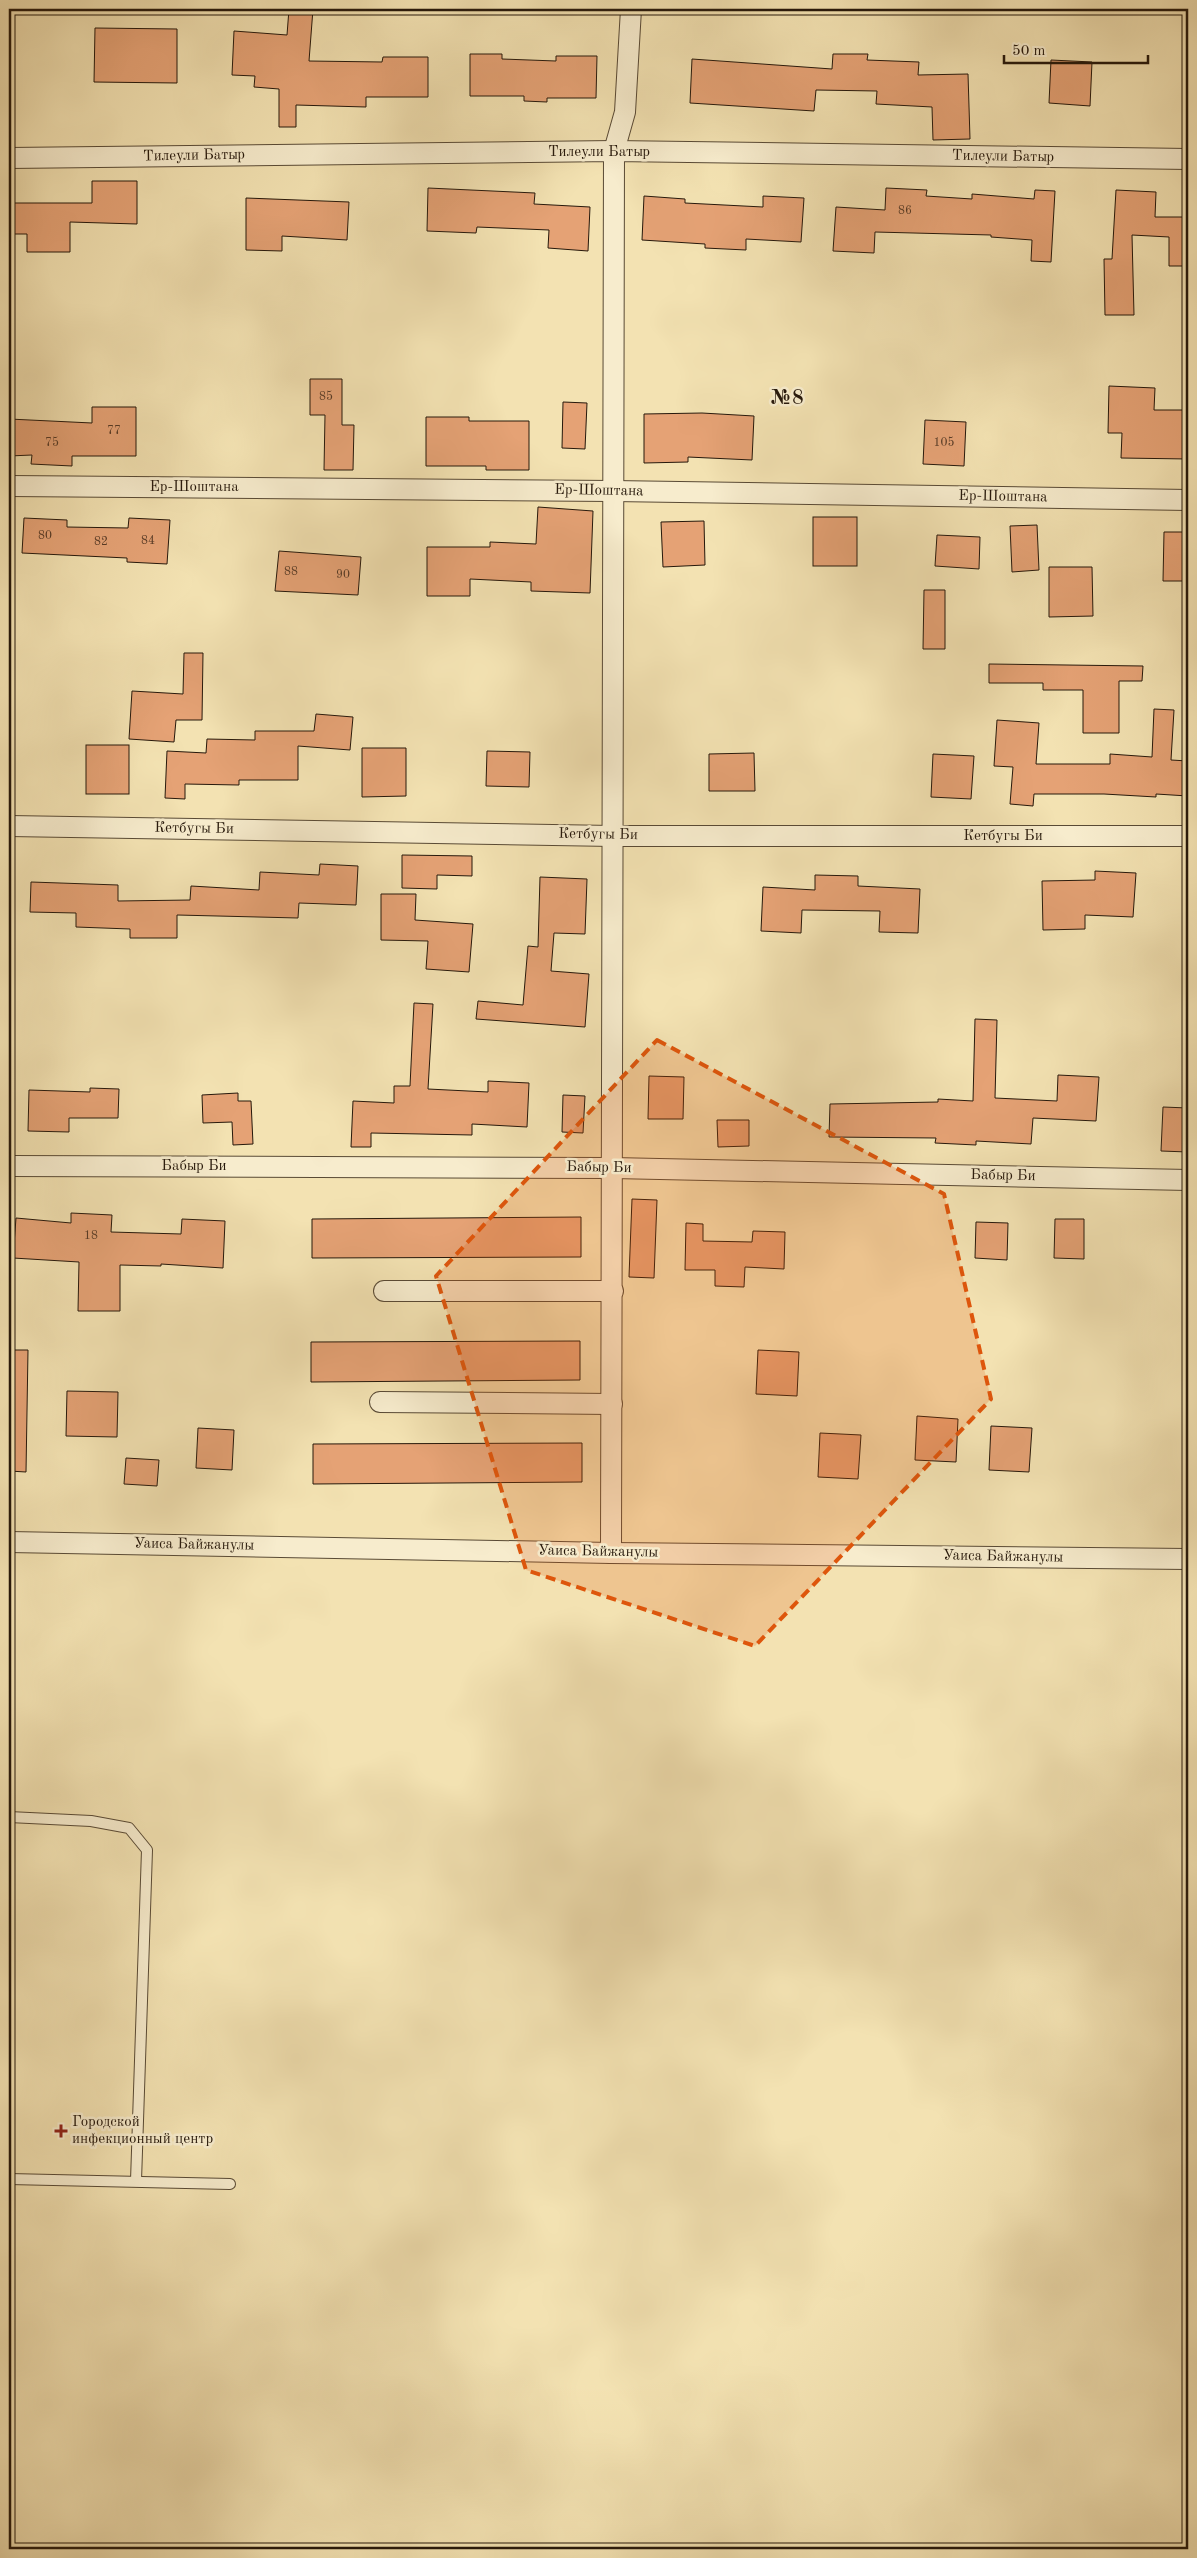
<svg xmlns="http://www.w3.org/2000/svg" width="1197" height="2558" font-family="'Old Standard TT',serif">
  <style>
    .building { fill: #e5a275; stroke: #26180b }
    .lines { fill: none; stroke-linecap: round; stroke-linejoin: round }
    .service-casing { stroke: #594a35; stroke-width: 12 }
    .minor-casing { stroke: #594a35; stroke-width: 22 }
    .service { stroke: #f7eccd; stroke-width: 10 }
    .minor { stroke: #f7eccd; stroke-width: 20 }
    .marked { fill: #de560c; fill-opacity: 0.2; stroke: #de560c; stroke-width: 4; stroke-dasharray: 10 6; stroke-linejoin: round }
    .poi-dot { fill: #8f2418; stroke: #f7eccd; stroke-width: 2 }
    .labels { text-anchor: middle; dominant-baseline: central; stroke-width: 5; stroke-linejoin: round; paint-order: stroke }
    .number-label { font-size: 12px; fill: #563a26 }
    .street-label { font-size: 15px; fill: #26180b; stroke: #f7eccd }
    .poi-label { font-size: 15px; fill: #26180b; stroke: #f7eccd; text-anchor: start }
    .district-label { font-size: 20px; font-weight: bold; fill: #26180b; stroke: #f7eccd }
  </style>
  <rect width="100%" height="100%" fill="#f3e2b2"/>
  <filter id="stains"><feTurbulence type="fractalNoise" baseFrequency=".004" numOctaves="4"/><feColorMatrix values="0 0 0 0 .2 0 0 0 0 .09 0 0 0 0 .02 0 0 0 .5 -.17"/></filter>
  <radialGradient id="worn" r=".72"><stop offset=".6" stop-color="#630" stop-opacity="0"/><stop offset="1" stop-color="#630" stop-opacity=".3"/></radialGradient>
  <g class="building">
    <polygon points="289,9 313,9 309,61 382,62 383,57 428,57 428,97 366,97 366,107 296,105 296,127 279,127 279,89 254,87 255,76 232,75 234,31 287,35"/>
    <polygon points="95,28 177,29 177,83 94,82"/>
    <polygon points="470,54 502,54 502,59 556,61 556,56 597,56 596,98 547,98 547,102 524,101 524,96 470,96"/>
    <polygon points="833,54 868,54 867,60 919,62 918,75 968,74 970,139 933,140 932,107 876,104 877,91 816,90 814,111 690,103 692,59 832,69"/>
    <polygon points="1051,60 1092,62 1090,106 1049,103"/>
    <polygon points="92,181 137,181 137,224 70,222 70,252 27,252 27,234 9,234 9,203 92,203"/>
    <polygon points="428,188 535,193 534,204 590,207 588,251 548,248 549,230 477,227 476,233 427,231"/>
    <polygon points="886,188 927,190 926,196 972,199 972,194 1034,199 1035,190 1055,191 1051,262 1031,261 1032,240 991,237 991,235 875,232 874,253 833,251 836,207 885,210"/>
    <polygon points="1116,190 1156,192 1155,217 1188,217 1188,266 1169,266 1169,237 1132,235 1134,315 1105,315 1104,259 1112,259"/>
    <polygon points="644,196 685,199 685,203 763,207 763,196 804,198 801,242 746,239 746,250 705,248 705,244 642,240"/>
    <polygon points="246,198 349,202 347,240 282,236 282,251 246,250"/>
    <polygon points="310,379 342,379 342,425 354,425 353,470 324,470 325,415 310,415"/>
    <polygon points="1109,386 1155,388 1154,410 1188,410 1188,459 1121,458 1122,433 1108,433"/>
    <polygon points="563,402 587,403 585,449 562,448"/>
    <polygon points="92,407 136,407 136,456 72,456 72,466 31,464 32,455 9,456 9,419 92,423"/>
    <polygon points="702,413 754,416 752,460 688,457 688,462 644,463 644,414"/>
    <polygon points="426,417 469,417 469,421 529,421 529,470 486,470 486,466 426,466"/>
    <polygon points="925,420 966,422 964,466 923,464"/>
    <polygon points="538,507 593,511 590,593 531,591 531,582 470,579 470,596 427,596 427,547 490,547 490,542 536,544"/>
    <rect x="813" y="517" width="44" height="49"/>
    <polygon points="24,518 67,520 67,527 128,528 129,518 170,520 167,564 127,562 127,558 22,553"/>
    <polygon points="704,521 705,565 663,567 661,522"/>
    <polygon points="1037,525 1039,570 1012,572 1010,526"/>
    <polygon points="1164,532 1188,532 1188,581 1163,581"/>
    <polygon points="937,535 980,537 979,569 935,566"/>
    <polygon points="279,551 361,557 358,595 275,591"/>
    <polygon points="1049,567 1092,567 1093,616 1049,617"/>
    <polygon points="924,590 945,590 945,649 923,649"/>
    <polygon points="184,653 203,653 202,720 176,720 174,742 129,739 132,691 183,694"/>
    <polygon points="989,664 1143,666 1142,681 1119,681 1119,733 1083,733 1083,690 1043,690 1043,683 989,683"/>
    <polygon points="1154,709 1174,710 1171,760 1188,761 1188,796 1156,794 1156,797 1104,794 1034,794 1033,806 1010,804 1013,767 994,766 997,720 1039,723 1036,764 1110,764 1110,754 1152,757"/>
    <polygon points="316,714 353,717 350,750 298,746 298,780 239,780 239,785 185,784 185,799 165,798 167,751 206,753 207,739 255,740 255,731 314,731"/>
    <rect x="86" y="745" width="43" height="49"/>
    <polygon points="362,748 406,748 406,796 362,797"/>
    <polygon points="487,751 530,752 529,787 486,786"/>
    <polygon points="754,753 755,791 709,791 709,754"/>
    <polygon points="933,754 974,756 971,799 931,797"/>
    <polygon points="402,855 472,856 472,876 437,875 437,889 402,888"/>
    <polygon points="320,864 358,866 356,905 299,903 298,918 177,915 177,938 130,938 130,929 76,927 76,913 30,912 31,882 118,885 118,901 190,900 191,886 259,890 260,872 319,875"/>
    <polygon points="1095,871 1136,873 1133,917 1085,915 1085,929 1043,930 1042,881 1095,880"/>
    <polygon points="815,875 858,876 858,886 920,889 918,933 879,932 880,911 802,910 801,933 761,931 763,887 815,890"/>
    <polygon points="540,877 587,879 585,934 554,933 551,971 589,974 585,1027 476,1019 478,1001 523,1005 528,946 538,947"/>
    <polygon points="381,894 416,894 415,920 473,924 469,972 426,969 428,941 381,940"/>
    <polygon points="414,1003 433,1004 428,1089 488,1092 488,1081 529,1083 527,1127 472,1124 472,1135 371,1133 371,1147 351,1147 353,1101 394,1103 394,1086 410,1086"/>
    <polygon points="975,1019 997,1020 995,1098 1057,1101 1058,1075 1099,1077 1096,1121 1033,1118 1031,1144 976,1141 976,1145 935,1143 936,1138 829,1137 830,1104 938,1102 938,1099 973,1101"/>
    <polygon points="649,1076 684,1077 683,1119 648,1119"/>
    <polygon points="90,1088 119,1089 118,1118 69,1118 69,1132 28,1131 29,1090 90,1092"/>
    <polygon points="238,1093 238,1101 251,1101 253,1144 233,1145 232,1122 203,1123 202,1095"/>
    <polygon points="563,1095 585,1096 583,1133 562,1132"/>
    <polygon points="1163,1107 1188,1108 1188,1152 1161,1151"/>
    <polygon points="717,1120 749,1120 749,1146 718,1147"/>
    <polygon points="632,1199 657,1200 654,1278 629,1277"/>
    <polygon points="71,1213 112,1215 111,1232 181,1234 182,1219 225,1221 223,1268 161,1264 161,1266 120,1265 120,1311 78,1311 79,1262 13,1258 16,1218 71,1223"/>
    <polygon points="581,1217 581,1257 312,1258 312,1219"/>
    <polygon points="1055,1219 1084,1219 1084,1259 1054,1258"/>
    <polygon points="976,1222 1008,1223 1007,1260 975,1258"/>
    <polygon points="686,1223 703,1224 703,1241 752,1242 753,1231 785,1232 784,1269 745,1267 744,1287 715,1286 715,1270 685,1270"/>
    <polygon points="580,1341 580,1380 311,1382 311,1342"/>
    <polygon points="9,1350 28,1350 26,1472 9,1471"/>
    <polygon points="758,1350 799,1352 797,1396 756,1394"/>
    <polygon points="67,1391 118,1392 117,1437 66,1436"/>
    <polygon points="917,1416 958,1419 956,1462 915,1460"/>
    <polygon points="991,1426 1032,1428 1029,1472 989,1470"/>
    <polygon points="198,1428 234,1430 232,1470 196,1468"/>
    <polygon points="820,1433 861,1435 858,1479 818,1477"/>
    <polygon points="582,1443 582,1482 313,1484 313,1444"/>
    <polygon points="126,1458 159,1460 157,1486 124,1484"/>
  </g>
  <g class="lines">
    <defs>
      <g id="service">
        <polyline points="9,1817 91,1821 129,1828 147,1850 136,2181"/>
        <polyline points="9,2179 230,2184"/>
      </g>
      <g id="minor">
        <polyline points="9,158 614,151 1188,159"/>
        <polyline points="9,486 613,491 1188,500"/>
        <polyline points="9,826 613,836 1188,836"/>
        <polyline points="9,1166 613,1168 1188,1180"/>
        <polyline points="384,1291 613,1291"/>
        <polyline points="380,1402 612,1404"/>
        <polyline points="9,1542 611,1553 1188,1559"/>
        <polyline points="611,1553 614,151 625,112 631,9"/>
      </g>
    </defs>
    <use href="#service" class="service-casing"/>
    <use href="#minor" class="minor-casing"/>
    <use href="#service" class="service"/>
    <use href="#minor" class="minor"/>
  </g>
  <path class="marked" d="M657 1040 944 1194 991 1399 755 1646 526 1570 436 1276Z"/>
  <path class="poi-dot" d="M58.5 2123.5h5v5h5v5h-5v5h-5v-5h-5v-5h5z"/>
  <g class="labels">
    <g class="number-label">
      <text x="905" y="211">86</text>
      <text x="326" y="397">85</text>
      <text x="114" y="431">77</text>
      <text x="52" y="443">75</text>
      <text x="944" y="443">105</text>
      <text x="45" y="536">80</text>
      <text x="148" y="541">84</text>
      <text x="101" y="542">82</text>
      <text x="291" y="572">88</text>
      <text x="343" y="575">90</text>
      <text x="91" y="1236">18</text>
    </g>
    <g class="street-label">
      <text x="599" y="152">Тилеули Батыр</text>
      <text transform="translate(194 156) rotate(-1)">Тилеули Батыр</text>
      <text transform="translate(1003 157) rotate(1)">Тилеули Батыр</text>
      <text x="194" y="487">Ер-Шоштана</text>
      <text transform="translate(599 491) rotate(1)">Ер-Шоштана</text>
      <text transform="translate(1003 497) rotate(1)">Ер-Шоштана</text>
      <text transform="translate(194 829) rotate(1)">Кетбугы Би</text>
      <text transform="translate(598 835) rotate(1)">Кетбугы Би</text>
      <text x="1003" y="836">Кетбугы Би</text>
      <text x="194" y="1166">Бабыр Би</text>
      <text transform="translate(599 1168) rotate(1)">Бабыр Би</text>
      <text transform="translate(1003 1176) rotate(1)">Бабыр Би</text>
      <text transform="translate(194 1545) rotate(1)">Уаиса Байжанулы</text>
      <text transform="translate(598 1552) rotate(1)">Уаиса Байжанулы</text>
      <text transform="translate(1003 1557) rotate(1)">Уаиса Байжанулы</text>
    </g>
    <g class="poi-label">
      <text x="72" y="2122">Городской<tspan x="72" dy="17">инфекционный центр</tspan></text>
    </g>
    <g class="district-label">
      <text x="787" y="399">№8</text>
    </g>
  </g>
  <rect width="1197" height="2558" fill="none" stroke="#f3e2b2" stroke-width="30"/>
  <rect x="10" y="10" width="1177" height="2538" fill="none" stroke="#26180b" stroke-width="2.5"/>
  <rect x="15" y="15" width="1167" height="2528" fill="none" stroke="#26180b"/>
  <path d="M1004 55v8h144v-8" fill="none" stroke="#26180b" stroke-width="2.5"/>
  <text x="1012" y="55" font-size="15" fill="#26180b" stroke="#f7eccd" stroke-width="4" paint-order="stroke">50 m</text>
  <rect width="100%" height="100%" filter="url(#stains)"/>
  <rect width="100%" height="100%" fill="url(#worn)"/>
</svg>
